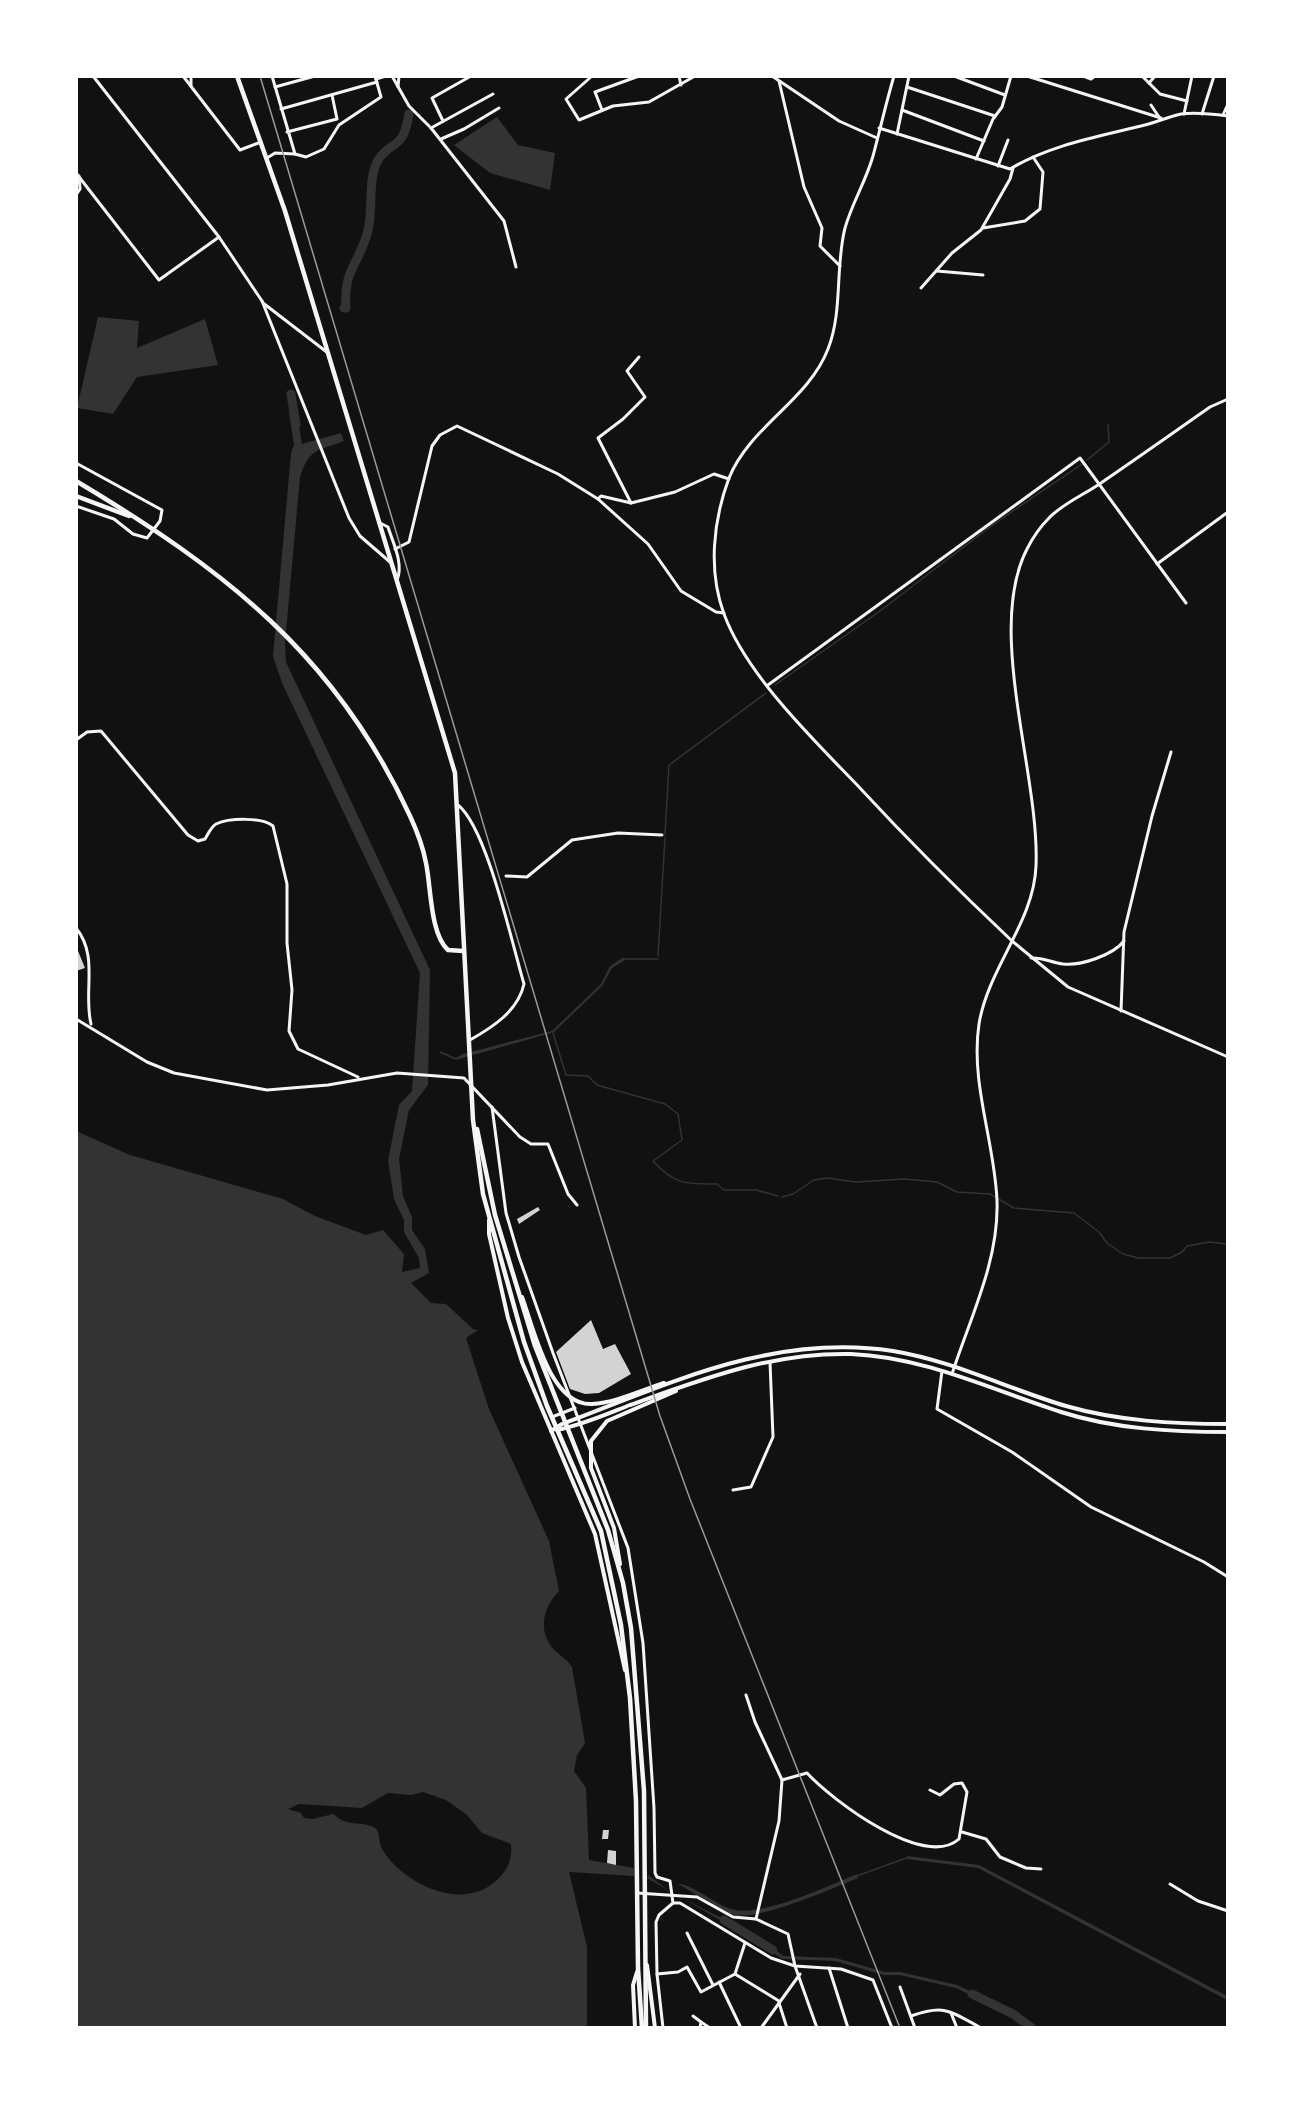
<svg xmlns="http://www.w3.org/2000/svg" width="1304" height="2104" font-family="Georgia,serif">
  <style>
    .water { fill: #333; fill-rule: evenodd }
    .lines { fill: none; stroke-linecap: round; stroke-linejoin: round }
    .stream { stroke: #333; stroke-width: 1.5 }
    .river { stroke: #333; stroke-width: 9 }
    .building { fill: #d3d3d3 }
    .minor { stroke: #f5f5f5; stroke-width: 3 }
    .tertiary { stroke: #f5f5f5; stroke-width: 3 }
    .secondary { stroke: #f5f5f5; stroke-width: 4 }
    .trunk { stroke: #f5f5f5; stroke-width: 4.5 }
    .rail { stroke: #9a9a9a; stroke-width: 1.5 }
  </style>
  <rect width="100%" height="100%" fill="#111"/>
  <g class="water">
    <polygon points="497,117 518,145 555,153 550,190 490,173 454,145"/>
    <polygon points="98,317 139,321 137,348 205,319 218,365 137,377 113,414 77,408"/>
    <path d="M289 413 297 415 302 444 341 433 344 441C318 451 309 448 300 477L285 643 286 662 430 970 428 1085 409 1110 399 1159 403 1196 412 1217V1230L425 1249 429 1273 411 1283 431 1303 446 1304 473 1329 478 1330 466 1338 489 1409 549 1541 559 1591C546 1604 538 1625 549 1643 554 1653 566 1657 572 1667L585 1743 577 1755 574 1771 586 1788 589 1860 634 1868V1876L569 1872 587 1947V2027H77L76 1131 130 1155 283 1199 315 1216 366 1235 383 1230 404 1254 402 1272 420 1268 419 1258 404 1232V1220L394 1199 388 1160 399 1105 412 1091 420 973 282 683 273 656 291 453 294 445ZM423 1792 446 1800 467 1815 482 1833 511 1844C513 1859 507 1871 496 1881 462 1912 403 1884 382 1849 378 1842 381 1833 375 1828 366 1822 353 1825 344 1821 340 1820 336 1816 333 1814L313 1819 304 1818 301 1813 288 1809 299 1804 362 1808 388 1793 411 1795Z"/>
    <polygon points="624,957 625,960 612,968 602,986 554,1032 456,1060 440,1053 440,1051 456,1058 463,1054 552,1031 601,984 610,966"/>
    <polygon points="907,1856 979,1865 1227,1996 1227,2000 978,1868 907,1859"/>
    <path d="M857 1874 858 1878C831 1889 761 1920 735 1915 719 1912 693 1892 678 1884 689 1882 717 1905 731 1909 762 1918 827 1886 857 1874Z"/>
    <polygon points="648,1875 672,1893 735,1925 734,1928 647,1878"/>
    <polygon points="766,1943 783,1956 836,1958 885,1972 900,1972 957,1985 983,1997 981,2000 956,1988 900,1975 884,1975 835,1961 782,1959 764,1945"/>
  </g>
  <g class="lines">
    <g class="stream">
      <polyline points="1087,460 1109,442 1108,425"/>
      <polyline points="775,685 880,611 991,526 1082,464"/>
      <polyline points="665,834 669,765 766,693"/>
      <polyline points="658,956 665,837"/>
      <polyline points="625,959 658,959"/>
      <path d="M553 1033 566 1075 588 1076 597 1085 665 1104 678 1114 682 1140 653 1161C675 1185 686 1184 717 1184L724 1190H756L778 1196"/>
      <polyline points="782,1197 793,1194 814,1180 827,1178 856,1182 904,1179 937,1182 957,1192 990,1194 1014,1208 1074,1213 1099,1232 1107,1243 1123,1254 1138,1258 1170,1258 1182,1252 1187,1246 1209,1242 1228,1244"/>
      <polyline points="857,1876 909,1857"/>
    </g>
    <g class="river">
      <path d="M344 308H346C343 271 358 265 367 234 374 212 367 183 377 162 390 139 403 153 409 114"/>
      <polyline points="291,394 296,425"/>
      <polyline points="724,1920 773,1950"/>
      <polyline points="972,1994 1013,2014 1032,2028"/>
    </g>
  </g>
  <g class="building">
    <polygon points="76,946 85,968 76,971"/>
    <polygon points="538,1207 540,1210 519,1224 517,1219"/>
    <polygon points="591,1320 603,1349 615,1344 631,1374 599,1393 585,1394 570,1389 556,1352"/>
    <polygon points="603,1830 609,1830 608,1839 602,1839"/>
    <polygon points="608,1850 616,1851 616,1865 607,1863"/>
  </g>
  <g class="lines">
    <g class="minor">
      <polyline points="183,76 240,150 261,142"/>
      <polyline points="191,76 191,86"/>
      <polyline points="272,76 295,154 306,157 324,149 339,125 381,97 375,76"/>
      <polyline points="392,76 409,106 431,128 504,221 516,267"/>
      <polyline points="592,76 566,99 579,120 613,106 649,102 695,76"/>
      <polyline points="679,76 681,85"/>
      <polyline points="772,76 839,121 877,138"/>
      <polyline points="954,76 1005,95"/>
      <polyline points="1027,76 1161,118"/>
      <polyline points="1083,76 1091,79 1095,76"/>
      <polyline points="1142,76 1160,94 1187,101"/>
      <polyline points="376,79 386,76"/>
      <polyline points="779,81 804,187 822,228 820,246 840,266"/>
      <polyline points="1149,83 1155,76"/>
      <polyline points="275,87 315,76"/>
      <polyline points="398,87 399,76"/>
      <polyline points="907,87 995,116"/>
      <polyline points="1151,105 1159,117"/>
      <polyline points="281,109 377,82"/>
      <polyline points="602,110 595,92 639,76"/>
      <polyline points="902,110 984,141"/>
      <polyline points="1184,114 1192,76"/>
      <polyline points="1202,114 1214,76"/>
      <polyline points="1223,115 1228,104"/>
      <polyline points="443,121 432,98 471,76"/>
      <polyline points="431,128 493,94"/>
      <path d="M879 128 1010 169C1050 145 1097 137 1141 126 1155 123 1167 117 1181 114 1196 112 1213 114 1228 116"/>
      <polyline points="287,132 337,119 332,95"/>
      <polyline points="897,134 909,76"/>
      <polyline points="441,139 464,129 499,108"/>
      <polyline points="267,158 275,153 295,154"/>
      <polyline points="976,159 993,119 1002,107 1011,76"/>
      <polyline points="998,166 1008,140"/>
      <polyline points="76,173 159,280 219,237"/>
      <polyline points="76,195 80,189 79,176"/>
      <polyline points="983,228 1025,221 1040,209 1043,172 1033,157"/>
      <polyline points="937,271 983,275"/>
      <polyline points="921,288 952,253 981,230 1010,179 1013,168"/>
      <polyline points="262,301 349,518 360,536 390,562"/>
      <polyline points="263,303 328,353"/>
      <polyline points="76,463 162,510 160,521 147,538 133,534 114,519 76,506"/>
      <polyline points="598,499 648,544 681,591 716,612 724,613"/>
      <polyline points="631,503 598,438 623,419 645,397 627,371 639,357"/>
      <path d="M380 523 388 527C393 543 404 564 397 580"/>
      <polyline points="395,549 409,542 432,446 440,435 457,426 558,474 598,499 601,496 631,503 675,492 714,474 729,479"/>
      <polyline points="1157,564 1228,512"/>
      <polyline points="768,685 1080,458 1186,603"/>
      <path d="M76 740 87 732 101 731 188 835 198 841 205 839C208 834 211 827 216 824 229 818 262 817 273 826L287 884V943L292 990 289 1031 298 1049 358 1077"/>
      <path d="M458 805C487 828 512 944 524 984 518 1011 493 1027 470 1040"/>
      <polyline points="506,876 527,877 572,840 618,833 662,835"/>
      <path d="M76 928C99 956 83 991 91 1024"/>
      <polyline points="1012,941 1068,987 1228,1057"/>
      <path d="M1031 958C1043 957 1052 963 1063 964 1081 966 1113 955 1124 941"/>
      <polyline points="1121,1011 1124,932 1152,816 1171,752"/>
      <polyline points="76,1019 147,1062 174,1073 267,1090 328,1085 397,1073 464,1078 520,1137 531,1144 548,1144 568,1194 577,1205"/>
      <polyline points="492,1107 506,1213 519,1257 553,1353 628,1548 643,1643 654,1808 655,1873 657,1877 670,1881 673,1903 659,1915 656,1922 657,1974 663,2028"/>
      <polyline points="942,1371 937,1409 1012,1452 1091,1507 1204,1562 1228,1577"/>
      <polyline points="552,1417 575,1408"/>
      <polyline points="733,1490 751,1487 773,1437 770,1362"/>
      <polyline points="746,1695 755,1722 782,1780"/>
      <polyline points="962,1832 986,1839 1000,1857 1026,1868 1041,1869"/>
      <polyline points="1170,1884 1198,1901 1228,1911"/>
      <polyline points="637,1893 697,1897 733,1917 756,1919 788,1934 795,1966"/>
      <polyline points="673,1903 680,1903 771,1958 795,1966 841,1969 873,1980 892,2028"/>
      <path d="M756 1919 779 1821 782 1780 807 1773C832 1800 924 1870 959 1839L967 1792 962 1783 954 1784 940 1795 930 1790"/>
      <polyline points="687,1933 713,1985"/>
      <polyline points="829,1968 848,2028"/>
      <polyline points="657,1974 678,1972 687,1967 701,1992 735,1974 745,1943"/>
      <polyline points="735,1974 779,2001"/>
      <polyline points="719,1982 741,2028"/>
      <polyline points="779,2003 787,2028"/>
      <polyline points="951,2013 957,2028"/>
      <polyline points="693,2016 701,2022 700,2028"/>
      <path d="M911 2016C945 2004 950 2011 981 2028"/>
      <polyline points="701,2022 710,2028"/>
      <polyline points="761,2028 800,1974"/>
    </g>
    <g class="tertiary">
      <polyline points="93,76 219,237 262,301"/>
      <path d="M894 76C886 103 880 130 873 156 866 181 852 203 845 228 835 267 843 311 828 349 808 401 750 426 729 478 713 521 708 571 724 614 747 676 814 740 859 787 908 840 958 890 1011 940"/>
      <path d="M952 1374C970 1318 999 1261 997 1201 995 1143 970 1083 979 1024 988 968 1034 922 1036 866 1040 775 985 630 1027 549 1032 539 1041 526 1049 518 1061 505 1083 495 1098 485 1136 459 1173 433 1210 407L1228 399"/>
      <polyline points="795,1966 817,2028"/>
      <polyline points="900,1987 915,2028"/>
    </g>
    <g class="secondary">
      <polyline points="489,1220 489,1234 508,1318 522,1362 595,1534 625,1670"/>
      <path d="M522 1297C534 1329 550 1406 592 1404 615 1403 642 1390 664 1383"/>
      <path d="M557 1430C582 1425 607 1414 630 1405 703 1379 772 1352 851 1354 925 1357 992 1390 1061 1412 1114 1429 1172 1432 1228 1432"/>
      <path d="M551 1431 562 1424C671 1383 773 1333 893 1351 954 1361 1008 1389 1066 1406 1118 1421 1173 1424 1228 1424"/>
      <polyline points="620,1564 614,1528 591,1468 591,1441 607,1421 676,1391"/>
      <polyline points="647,1965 655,2028"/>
      <polyline points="635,2028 633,1985 637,1972"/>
    </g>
    <g class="trunk">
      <polyline points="237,76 285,211 455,773 473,1120 483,1194 524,1342 547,1406 601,1531 621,1625 630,1698 636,1801 638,1968 642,2028"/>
      <path d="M76 481C225 570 336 655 410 816 417 831 423 847 426 863 431 886 430 934 448 950L463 951"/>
      <polyline points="76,496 129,516"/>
      <polyline points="477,1129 495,1215 535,1346 608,1530 623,1583 631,1628 644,1791 646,2028"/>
    </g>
    <polyline class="rail" points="260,76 660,1416 690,1499 900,2028"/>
  </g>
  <rect width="1304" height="2104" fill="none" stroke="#ffffff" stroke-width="156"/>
</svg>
